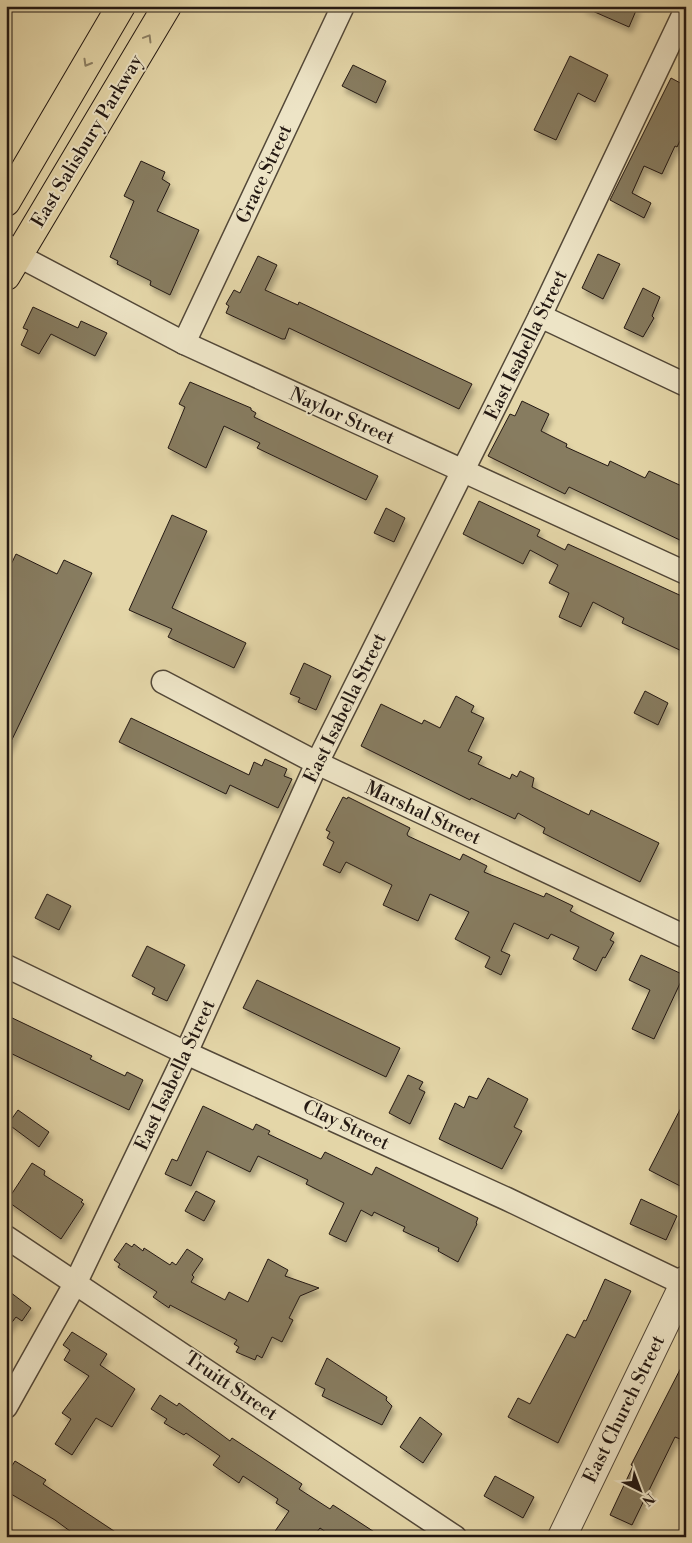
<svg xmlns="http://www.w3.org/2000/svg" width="692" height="1543" font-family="'Libre Bodoni',serif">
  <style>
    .building { fill: #877b60; stroke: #231812; filter: url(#shadow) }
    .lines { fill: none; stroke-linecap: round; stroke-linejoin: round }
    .minor-casing { stroke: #534838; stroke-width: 25 }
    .tertiary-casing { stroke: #534838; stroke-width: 30 }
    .primary-casing { stroke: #231812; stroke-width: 30 }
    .minor { stroke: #ede4c6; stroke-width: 22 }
    .tertiary { stroke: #ede4c6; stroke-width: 28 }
    .primary { stroke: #e4d6a8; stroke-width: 28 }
    .oneway { stroke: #8d8064 }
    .labels { text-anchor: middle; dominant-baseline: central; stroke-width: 4; stroke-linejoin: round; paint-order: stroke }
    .street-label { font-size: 19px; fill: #231812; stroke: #ede4c6 }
  </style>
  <defs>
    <filter id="shadow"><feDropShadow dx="3" dy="5.5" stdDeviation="2.5" flood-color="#0004"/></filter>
  </defs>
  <rect width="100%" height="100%" fill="#e4d6a8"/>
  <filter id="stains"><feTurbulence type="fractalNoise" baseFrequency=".004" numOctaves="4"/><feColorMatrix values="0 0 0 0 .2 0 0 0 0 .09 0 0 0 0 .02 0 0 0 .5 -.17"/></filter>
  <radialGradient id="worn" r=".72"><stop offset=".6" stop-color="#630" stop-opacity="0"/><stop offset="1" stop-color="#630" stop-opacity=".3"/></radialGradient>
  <g class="building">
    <polygon points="581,6 638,6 629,27"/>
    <polygon points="570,56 608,75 595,102 578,93 556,140 534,130"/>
    <polygon points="353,65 386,81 376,103 342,86"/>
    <polygon points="671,78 686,86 686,129 677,147 675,146 662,174 644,166 632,193 651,203 644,218 610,200"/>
    <polygon points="141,161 165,172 162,179 170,184 157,211 199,230 170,295 150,285 151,281 117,264 118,261 110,257 134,201 124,196"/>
    <polygon points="598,254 620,264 603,299 582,288"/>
    <polygon points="258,256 277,265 265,290 298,305 299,302 472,384 459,409 289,328 285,339 282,339 226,313 229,306 226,304 234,290 240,293"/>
    <polygon points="643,288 660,297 652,316 654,318 643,337 624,328"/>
    <polygon points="33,307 78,328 81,321 107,333 95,356 51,334 39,354 21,345 28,330 23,328"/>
    <polygon points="190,382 251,408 251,410 256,413 254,417 378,476 366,500 257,448 260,443 224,426 206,468 168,448 185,407 179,404"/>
    <polygon points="522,401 549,414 541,431 567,444 566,447 608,466 610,461 645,478 649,471 686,488 686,543 569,487 565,494 488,456 510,414 515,416"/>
    <polygon points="479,501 540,530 537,536 565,550 568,544 686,598 686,653 622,623 624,618 593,602 581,627 559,617 569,593 549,583 558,565 530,550 523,564 463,534"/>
    <polygon points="386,508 405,518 394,542 374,533"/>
    <polygon points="172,515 207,531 172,608 246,643 234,668 168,637 172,629 129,610"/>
    <polygon points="16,554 57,574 64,560 92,573 6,752 6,575"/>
    <polygon points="304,663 331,676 316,710 298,702 300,698 290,694"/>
    <polygon points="645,691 668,703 658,725 634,713"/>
    <polygon points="456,696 474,706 471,712 484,718 468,751 482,757 478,764 510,779 512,774 517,777 520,771 534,778 532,787 589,815 591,810 659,843 640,882 543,833 545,828 518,813 515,819 471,798 470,800 361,746 381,704 422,724 424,720 440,728"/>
    <polygon points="131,718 249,775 254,762 262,766 265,759 287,769 284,776 292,779 278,808 230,785 226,794 119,742"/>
    <polygon points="343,797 347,799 348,797 410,828 407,834 408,836 460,860 463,854 487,866 484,872 544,897 546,893 573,906 570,911 614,933 610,940 614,942 605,958 603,957 596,971 573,959 579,947 551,934 548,939 514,923 501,951 510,955 501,975 485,967 490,957 455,939 469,912 430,894 418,921 383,905 392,885 346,862 340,873 323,865 334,842 327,838 330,832 326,830"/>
    <polygon points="47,894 71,906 59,930 35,918"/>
    <polygon points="147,946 185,965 167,1001 152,994 155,988 132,976"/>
    <polygon points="641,955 684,975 654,1039 632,1029 650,990 629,980"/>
    <polygon points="257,980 400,1048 386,1077 243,1008"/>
    <polygon points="6,1015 92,1056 90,1059 125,1076 127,1072 143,1080 129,1110 6,1051"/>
    <polygon points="408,1075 423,1082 419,1089 425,1092 410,1124 389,1113"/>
    <polygon points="488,1078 528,1099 514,1127 522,1131 502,1169 439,1139 455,1103 464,1108 469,1096 477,1099"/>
    <polygon points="686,1098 686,1189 649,1170"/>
    <polygon points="203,1106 253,1130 256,1124 270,1131 268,1134 321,1159 325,1152 372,1175 376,1167 478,1218 476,1223 477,1224 458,1262 438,1251 439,1248 403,1231 405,1227 374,1212 372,1216 361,1210 346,1242 329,1234 344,1203 306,1184 308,1180 258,1156 250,1172 207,1151 191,1186 165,1174 172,1159 177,1161"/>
    <polygon points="18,1110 49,1132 39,1147 8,1124"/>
    <polygon points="32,1163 45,1171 44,1175 83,1200 81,1202 84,1204 61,1239 7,1201"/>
    <polygon points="196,1191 215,1201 204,1221 185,1211"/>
    <polygon points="641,1199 677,1216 666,1240 630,1224"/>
    <polygon points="126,1243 132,1247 134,1244 143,1251 144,1248 170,1265 172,1262 176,1265 187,1249 203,1259 192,1275 194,1277 191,1282 225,1300 229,1292 248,1302 268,1259 288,1270 285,1276 319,1288 300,1296 289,1318 293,1320 282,1342 272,1337 262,1358 257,1355 255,1360 236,1352 239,1347 234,1344 237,1340 170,1305 169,1308 153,1297 157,1292 118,1267 120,1264 114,1260"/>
    <polygon points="605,1279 631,1291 558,1443 508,1417 518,1398 530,1404 567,1334 575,1338 584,1320 586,1321"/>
    <polygon points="6,1289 31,1308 22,1321 16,1317 6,1330"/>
    <polygon points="72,1332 107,1354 100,1365 135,1389 112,1427 96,1418 72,1455 55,1444 71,1419 62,1413 89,1376 64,1360 70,1350 63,1345"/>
    <polygon points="327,1358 387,1397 386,1400 392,1406 382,1425 322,1396 325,1389 315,1384"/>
    <polygon points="686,1358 686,1428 680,1439 675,1437 632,1525 610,1515 633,1466 631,1465"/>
    <polygon points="160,1395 177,1406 179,1403 230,1441 232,1438 302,1484 299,1489 330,1509 333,1505 382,1537 333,1537 320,1528 313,1537 271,1537 289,1511 276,1503 278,1499 243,1476 239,1483 213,1465 220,1456 186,1433 184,1435 164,1423 167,1419 151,1409"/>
    <polygon points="420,1417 442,1434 423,1463 400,1447"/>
    <polygon points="15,1461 46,1480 43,1484 123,1537 78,1537 55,1520 6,1491 6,1475"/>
    <polygon points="495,1476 534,1497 523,1518 484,1496"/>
  </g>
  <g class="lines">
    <defs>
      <g id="minor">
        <polyline points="6,245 19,256 184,343 686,573"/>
        <polyline points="540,316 686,385"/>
        <polyline points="184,343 343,6"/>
        <polyline points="163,682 317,763 686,937"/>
        <polyline points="6,966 186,1053 507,1199 686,1285"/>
        <polyline points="6,1237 455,1537"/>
        <polyline points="6,1407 76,1282 186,1053 317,763 540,316 686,9"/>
      </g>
      <polyline id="tertiary" points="562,1537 686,1280"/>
      <g id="primary">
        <polyline points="6,202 121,6"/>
        <polyline points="6,276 167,6"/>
      </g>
    </defs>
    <use href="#minor" class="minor-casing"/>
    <use href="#tertiary" class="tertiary-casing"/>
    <use href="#primary" class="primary-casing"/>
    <use href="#minor" class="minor"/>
    <use href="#tertiary" class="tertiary"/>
    <use href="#primary" class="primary"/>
  </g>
  <defs><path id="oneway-chevron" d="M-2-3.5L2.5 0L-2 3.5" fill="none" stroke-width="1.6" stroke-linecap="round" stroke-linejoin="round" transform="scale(1.25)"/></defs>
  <g class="oneway">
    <use href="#oneway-chevron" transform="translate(148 38) rotate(-59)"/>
    <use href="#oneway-chevron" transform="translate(87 63) rotate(120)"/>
  </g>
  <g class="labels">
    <g class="street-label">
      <text transform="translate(87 141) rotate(-59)">East Salisbury Parkway</text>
      <text transform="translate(264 174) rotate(-65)">Grace Street</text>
      <text transform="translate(526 345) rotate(-64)">East Isabella Street</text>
      <text transform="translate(342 416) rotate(24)">Naylor Street</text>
      <text transform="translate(345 708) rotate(-64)">East Isabella Street</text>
      <text transform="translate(423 813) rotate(25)">Marshal Street</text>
      <text transform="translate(175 1075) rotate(-65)">East Isabella Street</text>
      <text transform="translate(346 1125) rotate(25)">Clay Street</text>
      <text transform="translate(231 1386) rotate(34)">Truitt Street</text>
      <text transform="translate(624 1409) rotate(-64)">East Church Street</text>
    </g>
  </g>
  <rect width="692" height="1543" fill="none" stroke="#e4d6a8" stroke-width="25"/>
  <rect x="8" y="8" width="677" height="1528" fill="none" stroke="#231812" stroke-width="2.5"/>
  <rect x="12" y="12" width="667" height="1518" fill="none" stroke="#231812"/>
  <g transform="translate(640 1490) rotate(138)" stroke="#ede4c6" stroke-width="4" paint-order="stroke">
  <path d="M0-4L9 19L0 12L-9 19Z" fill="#231812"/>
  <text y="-8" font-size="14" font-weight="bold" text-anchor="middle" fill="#231812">N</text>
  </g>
  <rect width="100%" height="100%" filter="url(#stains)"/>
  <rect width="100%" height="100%" fill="url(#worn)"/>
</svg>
